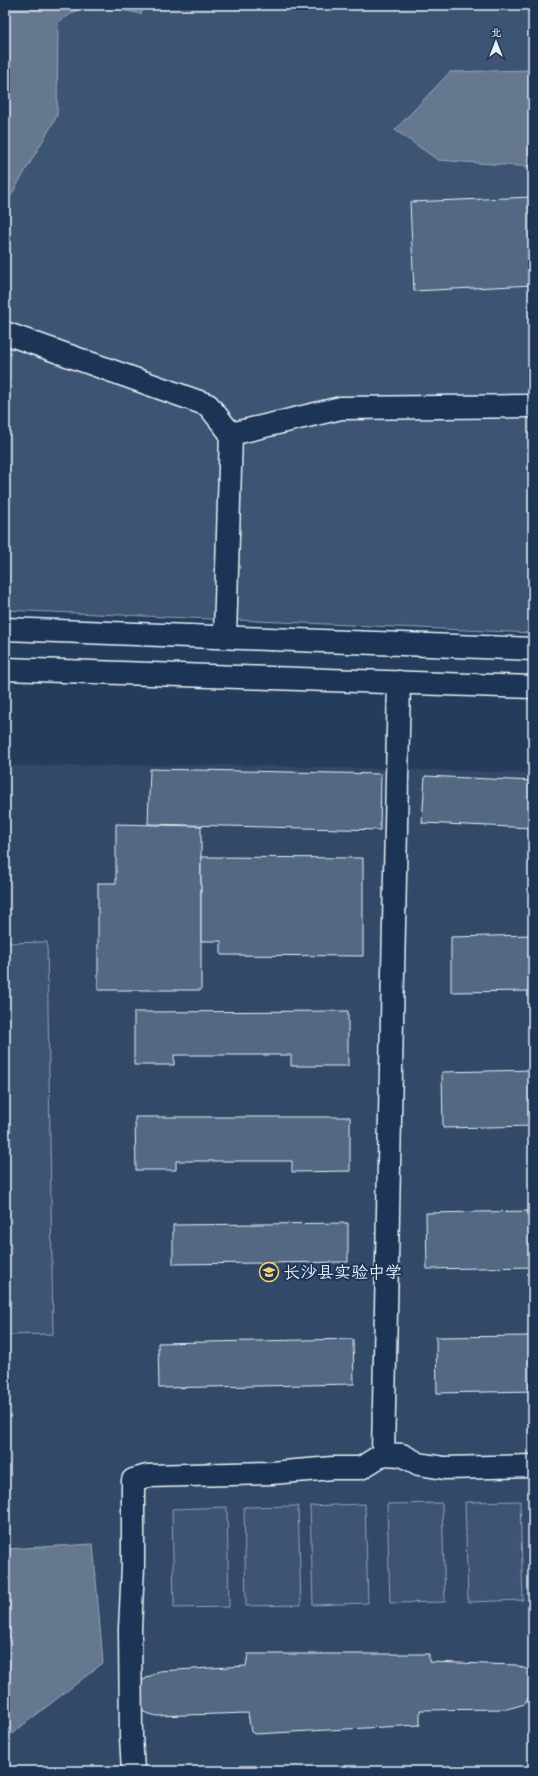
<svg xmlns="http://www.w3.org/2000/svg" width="538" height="1776" font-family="Itim,'LXGW WenKai TC',sans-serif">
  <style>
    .built { fill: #334a68 }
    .green { fill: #3e5472; stroke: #93a2b5 }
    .water { fill: #657890; stroke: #99a8ba }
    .building { fill: #536782; stroke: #e8f1f8 }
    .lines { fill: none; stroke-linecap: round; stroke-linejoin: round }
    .minor-casing { stroke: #e8f1f8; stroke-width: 25 }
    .minor { stroke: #1d3557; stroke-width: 22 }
    .labels { text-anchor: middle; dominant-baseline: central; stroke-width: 4; stroke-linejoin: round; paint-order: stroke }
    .poi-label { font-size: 17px; fill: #e8f1f8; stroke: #1d3557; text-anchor: start }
  </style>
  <rect width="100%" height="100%" fill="#253d5d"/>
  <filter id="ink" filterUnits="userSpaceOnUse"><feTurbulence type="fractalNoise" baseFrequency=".025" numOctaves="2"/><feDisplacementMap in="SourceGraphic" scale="8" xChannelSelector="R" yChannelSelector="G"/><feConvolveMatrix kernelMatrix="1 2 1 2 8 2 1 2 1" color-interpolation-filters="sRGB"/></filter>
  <g filter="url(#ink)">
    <polygon class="built" points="241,765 533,773 533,1771 5,1771 5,766"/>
    <g class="green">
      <polygon points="5,5 533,5 533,633 5,610"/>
      <polygon points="47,942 53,1334 5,1335 5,943"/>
      <polygon points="520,1501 523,1600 468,1602 465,1502"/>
      <polygon points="442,1503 445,1602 390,1603 387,1504"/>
      <polygon points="365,1504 368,1603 313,1605 310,1506"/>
      <polygon points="298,1506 301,1605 246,1606 244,1507"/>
      <polygon points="227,1507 229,1607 174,1608 172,1509"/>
    </g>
    <g class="water">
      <polygon points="5,5 86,5 58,22 57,116 5,206"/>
      <polygon points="100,5 144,5 141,14"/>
      <polygon points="533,69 533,167 438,160 395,130 450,72 531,70"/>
      <polygon points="93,1544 103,1663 5,1739 5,1549"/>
    </g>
    <g class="building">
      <polygon points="533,197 533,285 414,291 410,202"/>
      <polygon points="150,769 381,774 380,830 148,824"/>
      <polygon points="425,776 533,781 533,828 422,823"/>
      <polygon points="116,824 201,826 201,990 98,990 98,883 116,883"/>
      <polygon points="201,857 363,858 363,956 221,955 221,941 201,941"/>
      <polygon points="533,935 533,991 451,992 451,937"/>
      <polygon points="348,1011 348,1066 291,1066 291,1055 174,1055 174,1065 134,1065 134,1012"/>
      <polygon points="533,1070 533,1126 443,1128 442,1072"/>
      <polygon points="135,1117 350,1117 350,1171 292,1172 292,1161 176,1161 176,1170 136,1170"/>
      <polygon points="533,1211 533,1267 427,1269 426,1213"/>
      <polygon points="348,1223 348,1262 173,1264 173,1225"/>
      <polygon points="533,1336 533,1391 437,1393 436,1337"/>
      <polygon points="353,1339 354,1384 159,1388 158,1343"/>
      <polygon points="248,1654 429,1654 429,1662 516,1665 531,1671 533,1675 533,1690 525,1704 507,1709 420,1710 420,1725 255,1734 251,1732 248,1713 156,1716 141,1711 138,1683 159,1671 246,1666"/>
    </g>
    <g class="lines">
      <defs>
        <g id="minor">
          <polyline points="5,333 208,405 231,434 225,636"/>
          <polyline points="231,434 341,408 533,406"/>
          <polyline points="5,629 533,649"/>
          <polyline points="5,669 533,687"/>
          <polyline points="383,1454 399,682"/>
          <polyline points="133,1771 131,1736 130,1629 133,1567 133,1480 147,1476 271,1473 333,1468 361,1468 383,1454 402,1455 419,1464 444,1468 533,1466"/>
        </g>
      </defs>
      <use href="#minor" class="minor-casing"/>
      <use href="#minor" class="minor"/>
    </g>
  </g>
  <defs>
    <symbol id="school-ring" viewBox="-11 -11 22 22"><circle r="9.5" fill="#1d3557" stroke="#ffd166" stroke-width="1.5"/><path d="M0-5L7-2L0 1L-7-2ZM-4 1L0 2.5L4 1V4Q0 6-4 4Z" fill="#ffd166"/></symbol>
  </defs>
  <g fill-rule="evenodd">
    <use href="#school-ring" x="258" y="1261" width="22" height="22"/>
  </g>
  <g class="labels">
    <g class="poi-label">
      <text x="283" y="1272">长沙县实验中学</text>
    </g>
  </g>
  <rect width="538" height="1776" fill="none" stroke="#1d3557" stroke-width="20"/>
  <rect x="10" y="10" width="518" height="1756" fill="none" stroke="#e8f1f8" stroke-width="1.5" filter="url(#ink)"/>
  <g transform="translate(496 42)" stroke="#1d3557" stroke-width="3" paint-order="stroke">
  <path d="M0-3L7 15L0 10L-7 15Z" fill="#e8f1f8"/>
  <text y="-6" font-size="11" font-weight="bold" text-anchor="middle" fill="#e8f1f8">北</text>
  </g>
</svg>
